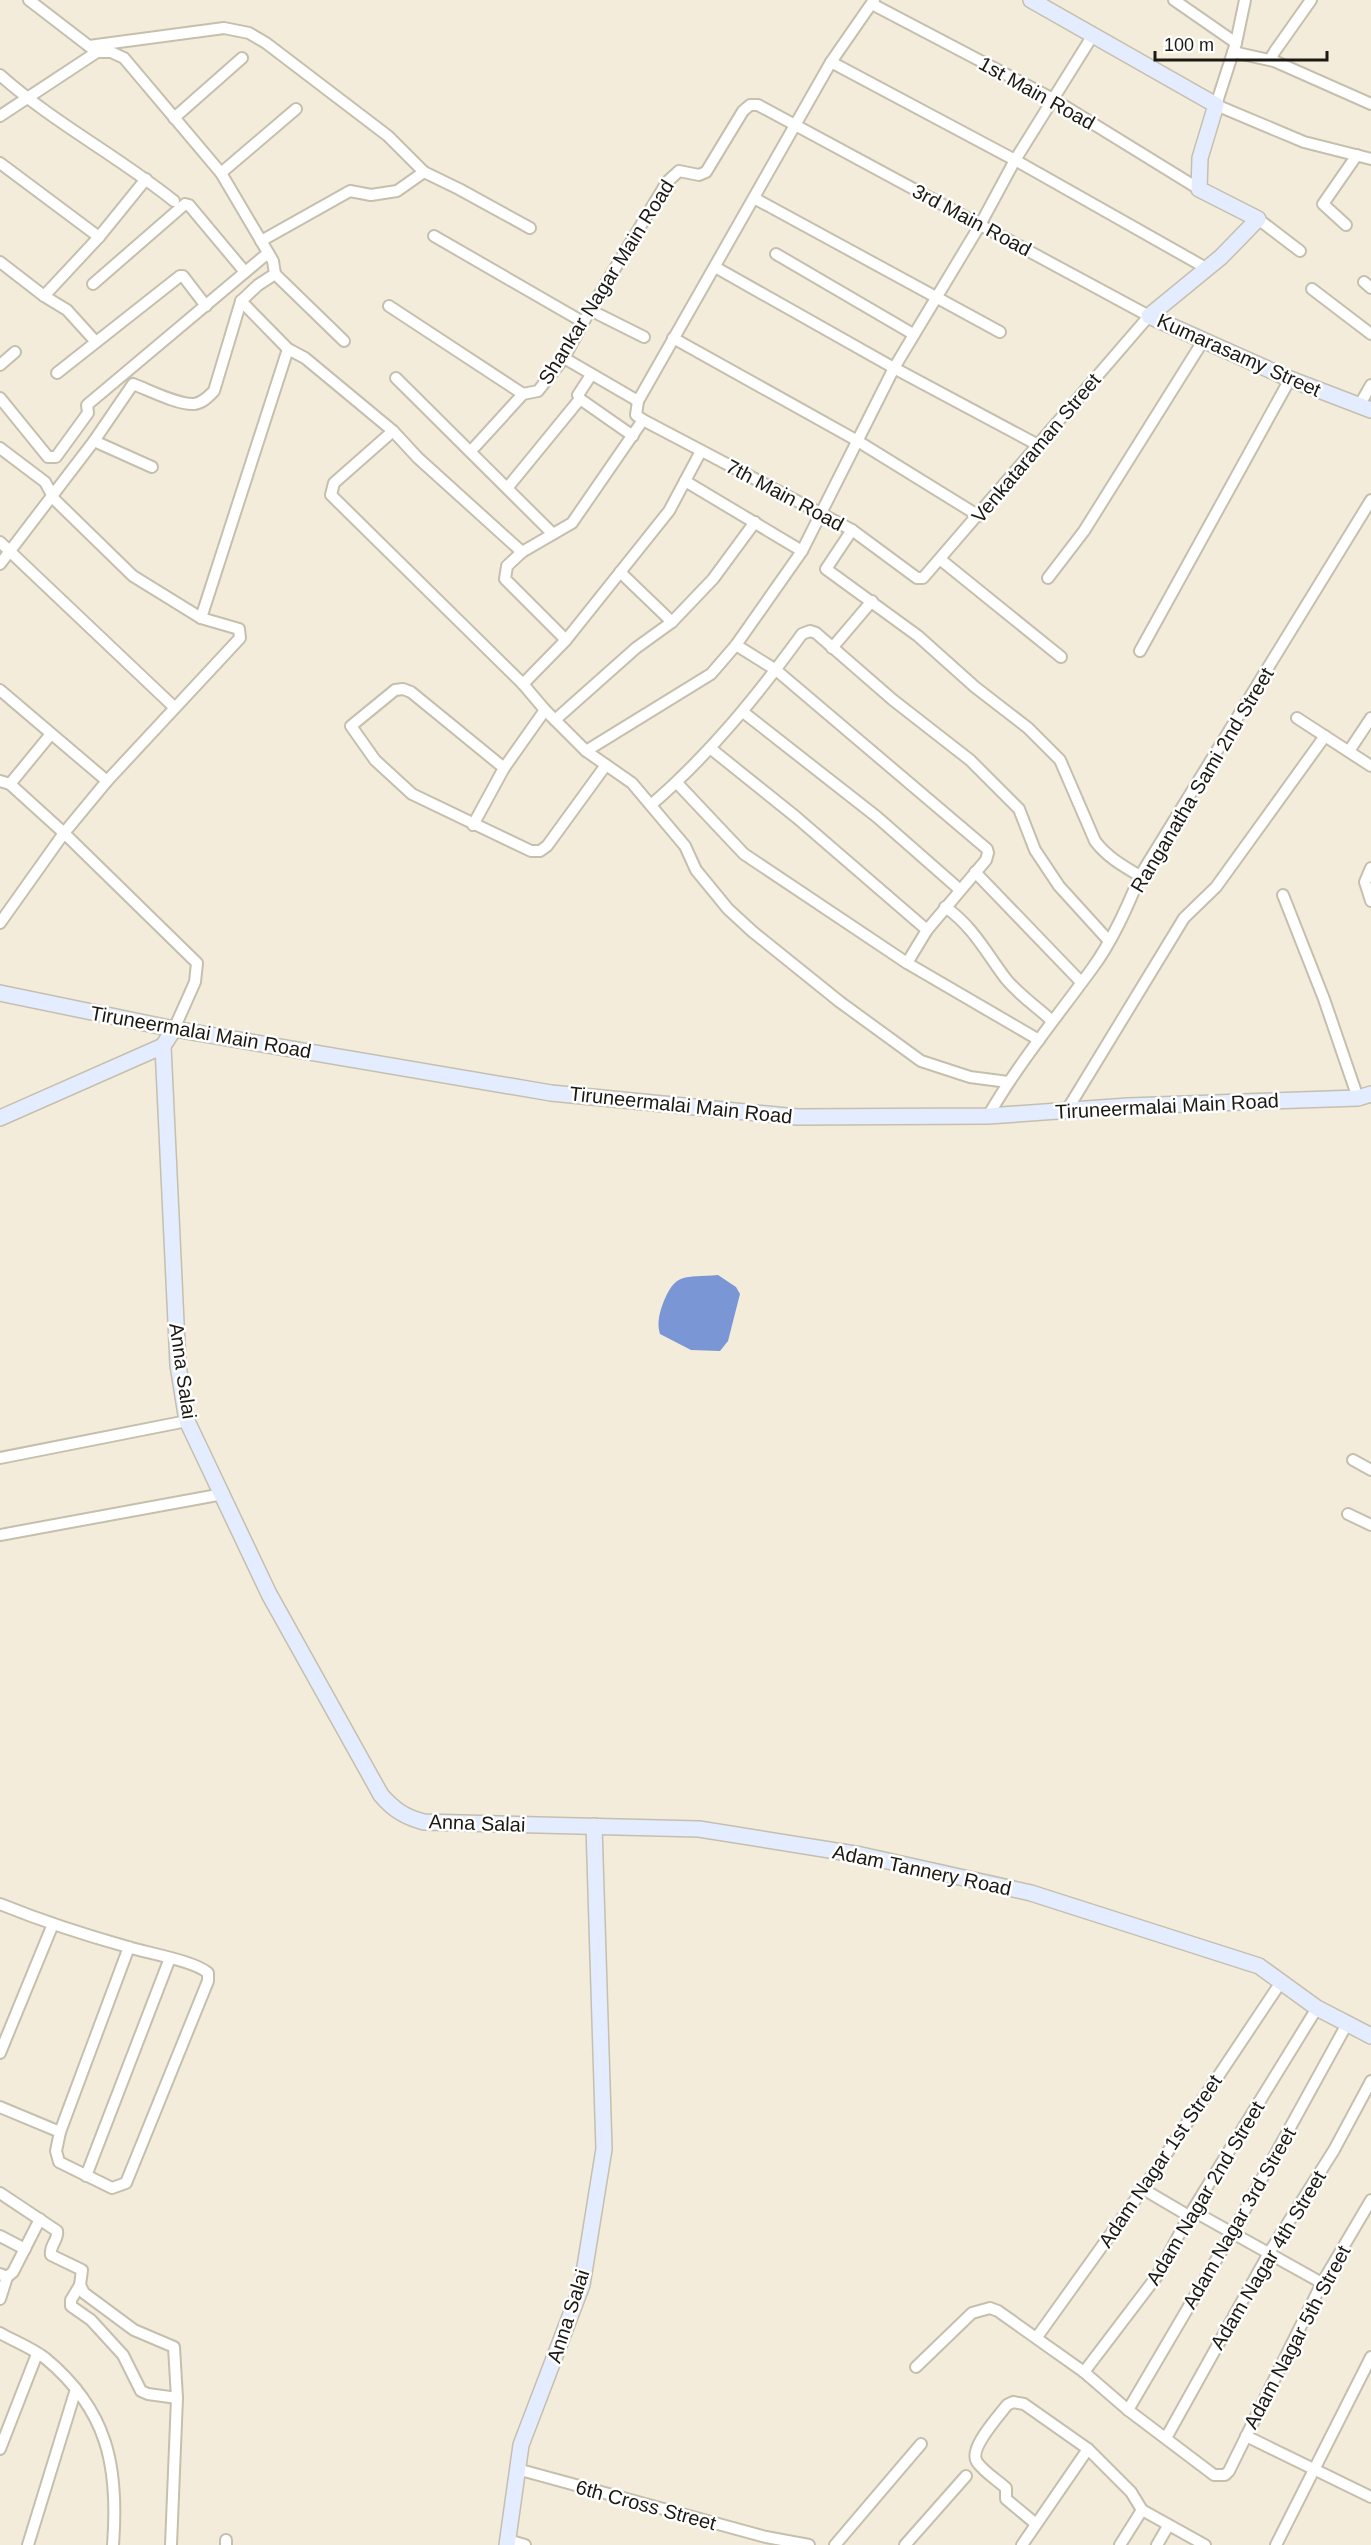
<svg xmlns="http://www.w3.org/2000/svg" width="1371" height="2545" font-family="Helvetica,sans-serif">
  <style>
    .water { fill: #7b96d4 }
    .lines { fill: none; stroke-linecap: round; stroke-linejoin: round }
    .street-casing { stroke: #c5bfad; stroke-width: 14 }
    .secondary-casing { stroke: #c5bfad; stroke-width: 18 }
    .street { stroke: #fff; stroke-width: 10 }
    .secondary { stroke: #e4ecff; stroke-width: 15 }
    .labels { text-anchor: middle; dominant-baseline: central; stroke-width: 5; stroke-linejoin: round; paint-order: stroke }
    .street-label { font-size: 20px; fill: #1c1913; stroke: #fff }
  </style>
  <rect width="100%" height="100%" fill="#f3ecda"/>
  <path class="water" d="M718 1275 736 1287 740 1294 728 1341 720 1351 691 1350 660 1334C657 1324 659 1315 662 1306 675 1271 684 1278 718 1275Z"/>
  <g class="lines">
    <defs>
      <g id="street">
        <polyline points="29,0 94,50"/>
        <polyline points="1174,0 1236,43"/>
        <polyline points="1245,0 1236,43 1216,105 1304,142 1371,159"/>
        <polyline points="872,4 1053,99 1199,189"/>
        <polyline points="89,46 224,28 249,33 266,43 388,136 424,172"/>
        <polyline points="1233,52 1274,61 1272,56 1275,51 1311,0"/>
        <polyline points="1274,61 1371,104"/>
        <polyline points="831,62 1015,160 1206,268"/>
        <path d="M0 75C54 123 118 156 174 201"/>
        <polyline points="0,116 97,52 111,52 124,58 221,173 273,261 275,274 258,285 241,301 288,349 305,358 393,431 418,458 522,552 507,566 505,579 566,640 523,684 545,710 586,751 632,783 685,846 696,870 728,909 753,932 840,1002 921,1061 970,1077 1008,1082"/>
        <polyline points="174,118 242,58"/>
        <polyline points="0,163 99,237 44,296 0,262"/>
        <polyline points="221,173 296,109"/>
        <polyline points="754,198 1000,332"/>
        <polyline points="1258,219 1300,251"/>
        <polyline points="1346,225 1323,204 1357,155"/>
        <polyline points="434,236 583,322"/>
        <polyline points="99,237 146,179"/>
        <polyline points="261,241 350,191 371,195 397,191 424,172 459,189 530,228"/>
        <polyline points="776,254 913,334"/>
        <polyline points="715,267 894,368 1038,445"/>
        <polyline points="275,274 344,341"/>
        <polyline points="1364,282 1371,288"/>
        <polyline points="93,284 185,204 189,205 245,272"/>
        <polyline points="1312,289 1371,334"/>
        <polyline points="44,296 67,310 96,342"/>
        <polyline points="389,306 523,394"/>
        <polyline points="590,310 644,337"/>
        <polyline points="673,338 856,440 979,516"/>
        <polyline points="564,358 638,401"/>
        <polyline points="0,365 15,352"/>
        <polyline points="57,373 180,276 183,276 206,306"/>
        <polyline points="396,378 553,534"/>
        <polyline points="0,398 48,457 56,457 88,413 87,405 268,253"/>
        <polyline points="580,399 633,436"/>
        <polyline points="1359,406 1371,385"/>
        <polyline points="393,431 334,483 331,495 523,684"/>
        <polyline points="94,441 152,467"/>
        <polyline points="0,448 45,482 55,500 133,576 201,618 288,349"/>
        <polyline points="471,451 523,394 538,391 564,358 590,310 667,182 679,171 699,175 706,172 743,111 750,105 758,105 1149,316 923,578 917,578 852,530 643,420"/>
        <polyline points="685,481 802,551"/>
        <polyline points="508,487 580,399 578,395 591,375"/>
        <path d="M852 530 826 569 918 636 975 687 1028 728 1060 760 1095 841C1107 857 1123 866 1140 876"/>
        <polyline points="0,542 174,707"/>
        <polyline points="522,552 572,523 643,420 636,415 638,401 831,62 874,0"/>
        <polyline points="941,560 1061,657"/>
        <path d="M0 564 94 441 133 384C149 390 178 405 194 404 203 403 209 396 214 391L241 301"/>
        <polyline points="620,572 672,622"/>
        <polyline points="1048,578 1084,531 1203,341"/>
        <polyline points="566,640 669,511 701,451"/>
        <polyline points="736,645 776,670 987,849 988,853 986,860 927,930 907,963"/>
        <polyline points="832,648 872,601"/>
        <polyline points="1140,651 1290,379"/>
        <polyline points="0,690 107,781"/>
        <polyline points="743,712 877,817 959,889"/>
        <polyline points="1297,718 1371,766"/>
        <polyline points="555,720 636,648 672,622 713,579 755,522"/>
        <polyline points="710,748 796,817 927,930"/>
        <polyline points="586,751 711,674 736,645 802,551 894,368 980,225 1015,160 1093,35"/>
        <polyline points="1349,751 1371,718"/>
        <polyline points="504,768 411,692 403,689 395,690 351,726 375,760 412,794 531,851 540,851 547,846 606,765"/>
        <polyline points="0,781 10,784 51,734"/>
        <polyline points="677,783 744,854 907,963 1039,1040"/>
        <polyline points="10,784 64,833 197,963 195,982 174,1029"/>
        <path d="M651 805C709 755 757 696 802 634L810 631 816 633 893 700 970 760 1019 809 1035 850 1059 886 1109 941"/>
        <polyline points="473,825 504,768 545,710"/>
        <polyline points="1371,868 1365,882 1371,901"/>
        <polyline points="975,872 1081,982"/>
        <polyline points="1283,895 1324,999 1358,1098"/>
        <path d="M945 907C972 925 987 954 1006 979 1018 994 1037 1007 1051 1020"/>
        <polyline points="0,923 64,833 107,781 240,638 239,629 201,618"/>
        <polyline points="1067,1110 1184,918 1216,887 1325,736"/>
        <path d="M988 1116C1018 1064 1056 1018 1091 970 1112 942 1127 908 1140 876L1371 500"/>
        <polyline points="0,1458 187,1421"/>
        <polyline points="1353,1460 1371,1470"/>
        <polyline points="1348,1514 1371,1525"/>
        <polyline points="0,1535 223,1494"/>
        <path d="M0 1904C42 1921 85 1935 128 1947 147 1953 195 1961 208 1973V1981L126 2183 112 2188 59 2162 56 2151 60 2132 129 1947"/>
        <polyline points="0,2053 53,1924"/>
        <polyline points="0,2107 60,2132"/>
        <polyline points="86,2176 170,1958"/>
        <polyline points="1143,2189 1189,2216"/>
        <path d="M0 2193 57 2231C59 2239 49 2246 51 2255L82 2270 80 2285 84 2293 134 2330 174 2347 177 2398 171 2545"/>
        <polyline points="1193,2211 1322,2283"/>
        <polyline points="0,2236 25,2249"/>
        <polyline points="0,2274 7,2277 13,2272 40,2219"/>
        <polyline points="80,2285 71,2300 71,2306 91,2320 123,2355 141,2391 148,2394 177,2398"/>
        <polyline points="0,2299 7,2277"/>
        <path d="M0 2333C14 2341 32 2348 45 2358 108 2410 119 2467 113 2545"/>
        <polyline points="1037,2337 1143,2189 1281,1982"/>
        <polyline points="916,2367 972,2313 990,2308 998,2311 1084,2372 1128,2410 1214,2475 1225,2475 1229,2471 1322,2283 1371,2200"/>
        <polyline points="1084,2372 1157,2276 1189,2216 1317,2008"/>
        <polyline points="1128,2410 1232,2233 1347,2024"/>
        <polyline points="1246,2436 1371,2497"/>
        <polyline points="1166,2438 1269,2253 1334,2150 1371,2081"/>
        <polyline points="0,2449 37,2354"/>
        <polyline points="517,2469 766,2537 809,2545"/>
        <path d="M1036 2524 1006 2499V2488C997 2480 984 2472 977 2462 968 2449 998 2417 1007 2405L1013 2402 1024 2404 1088 2449 1131 2492 1142 2510 1205 2545"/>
        <polyline points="226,2540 226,2545"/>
        <polyline points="508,2540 525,2545"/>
        <polyline points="28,2545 76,2389"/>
        <polyline points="835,2545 921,2444"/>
        <polyline points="905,2545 966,2476"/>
        <polyline points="1022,2545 1088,2449"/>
        <polyline points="1120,2545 1142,2510"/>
        <polyline points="1157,2545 1168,2526"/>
        <polyline points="1276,2545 1371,2357"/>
      </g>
      <g id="secondary">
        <polyline points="1031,0 1216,105 1200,158 1199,189 1258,219 1221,257 1149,316 1290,379 1371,410"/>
        <polyline points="0,993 174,1029 551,1093 798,1117 988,1116 1128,1106 1358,1098 1371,1094"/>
        <path d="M174 1029 163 1046 178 1365 187 1421 269 1594 381 1795C394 1810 405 1817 424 1822L699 1829 861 1855 1031 1893 1259 1966 1317 2008 1371 2036"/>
        <polyline points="0,1118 163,1046"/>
        <polyline points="507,2545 521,2445 582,2285 604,2149 594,1826"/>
      </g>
    </defs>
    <use href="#street" class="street-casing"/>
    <use href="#secondary" class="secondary-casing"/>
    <use href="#street" class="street"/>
    <use href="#secondary" class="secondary"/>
  </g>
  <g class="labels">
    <g class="street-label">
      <text transform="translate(1037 93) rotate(29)">1st Main Road</text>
      <text transform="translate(972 220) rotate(28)">3rd Main Road</text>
      <text transform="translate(606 282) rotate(-58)">Shankar Nagar Main Road</text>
      <text transform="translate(1239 355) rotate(24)">Kumarasamy Street</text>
      <text transform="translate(1036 448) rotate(-50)">Venkataraman Street</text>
      <text transform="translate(785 495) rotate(28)">7th Main Road</text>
      <text transform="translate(1202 780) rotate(-59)">Ranganatha Sami 2nd Street</text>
      <text transform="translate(201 1032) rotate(10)">Tiruneermalai Main Road</text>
      <text transform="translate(681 1105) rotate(6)">Tiruneermalai Main Road</text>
      <text transform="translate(1167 1106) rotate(-3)">Tiruneermalai Main Road</text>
      <text transform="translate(183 1371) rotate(82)">Anna Salai</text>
      <text transform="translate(477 1823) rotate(2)">Anna Salai</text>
      <text transform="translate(922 1870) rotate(12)">Adam Tannery Road</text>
      <text transform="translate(1160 2161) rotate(-56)">Adam Nagar 1st Street</text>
      <text transform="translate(1205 2193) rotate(-59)">Adam Nagar 2nd Street</text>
      <text transform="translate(1239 2218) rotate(-60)">Adam Nagar 3rd Street</text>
      <text transform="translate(1268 2260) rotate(-59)">Adam Nagar 4th Street</text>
      <text transform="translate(568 2316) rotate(-72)">Anna Salai</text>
      <text transform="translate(1297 2337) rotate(-62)">Adam Nagar 5th Street</text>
      <text transform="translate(646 2505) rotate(15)">6th Cross Street</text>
    </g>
  </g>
  <path d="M1155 51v9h172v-9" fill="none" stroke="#1c1913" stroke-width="3"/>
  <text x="1164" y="51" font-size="18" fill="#1c1913" stroke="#ffffff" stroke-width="4.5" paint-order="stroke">100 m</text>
</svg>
